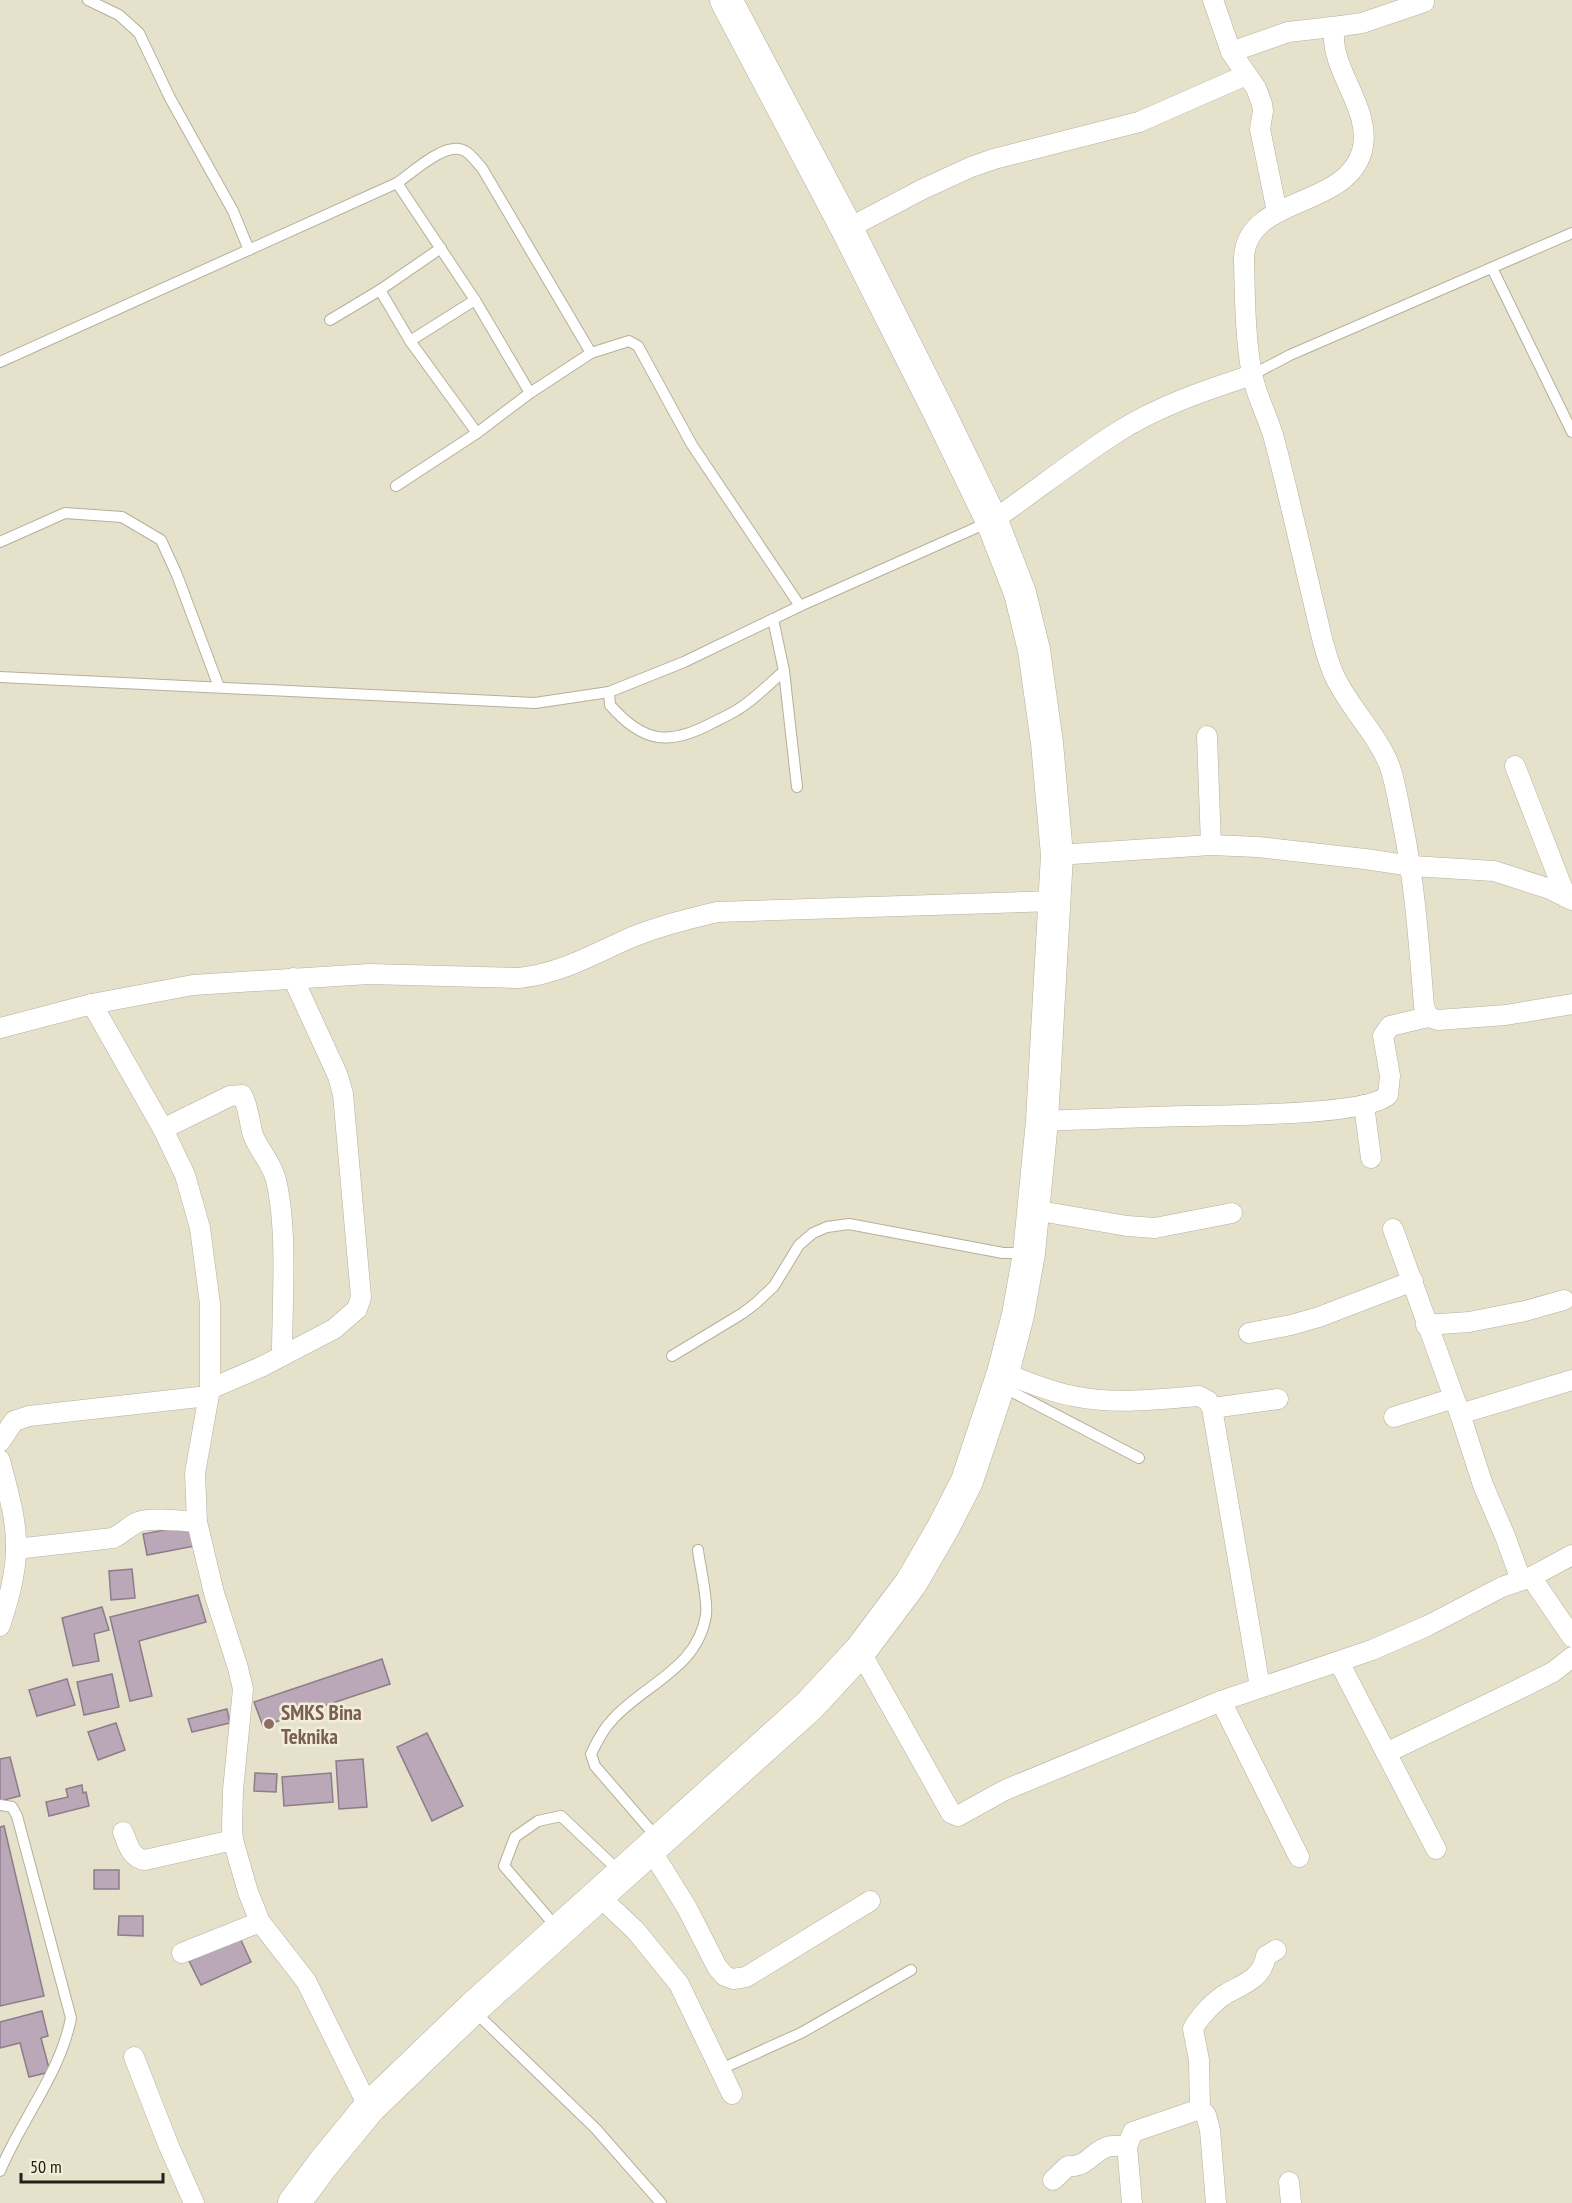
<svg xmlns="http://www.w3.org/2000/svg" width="1572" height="2203" font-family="'PT Sans Narrow',sans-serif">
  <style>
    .building { fill: #baa8b8; stroke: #8d7c8b; stroke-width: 1.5 }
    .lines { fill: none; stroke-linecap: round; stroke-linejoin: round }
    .lane-casing { stroke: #b5b09b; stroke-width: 12 }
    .street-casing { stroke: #b5b09b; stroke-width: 21 }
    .primary-casing { stroke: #b5b09b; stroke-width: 33 }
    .lane { stroke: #fff; stroke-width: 10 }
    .street { stroke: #fff; stroke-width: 20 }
    .primary { stroke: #fff; stroke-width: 32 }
    .education-dot { fill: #8d6e63; stroke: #f3eed8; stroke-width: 2 }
    .labels { text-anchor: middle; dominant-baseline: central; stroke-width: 5; stroke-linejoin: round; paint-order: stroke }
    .education-label { font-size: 21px; font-weight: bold; fill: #785e54; stroke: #f3eed8; text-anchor: start }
  </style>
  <rect width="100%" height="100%" fill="#e5e1cb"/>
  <g class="building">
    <polygon points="191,1525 195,1546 147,1555 143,1534"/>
    <polygon points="132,1569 135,1598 111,1600 109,1571"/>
    <polygon points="198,1595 206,1622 139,1641 152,1696 130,1701 110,1617"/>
    <polygon points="102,1607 109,1630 94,1634 99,1661 73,1666 62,1618"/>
    <polygon points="382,1659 390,1684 263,1726 254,1702"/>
    <polygon points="112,1674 119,1707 84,1715 77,1682"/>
    <polygon points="67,1679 75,1705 37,1716 29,1690"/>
    <polygon points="227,1709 230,1723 192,1732 188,1719"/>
    <polygon points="116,1723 125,1750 98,1760 88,1732"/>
    <polygon points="427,1733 463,1806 432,1821 397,1747"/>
    <polygon points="10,1757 20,1796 0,1801 0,1759"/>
    <polygon points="363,1759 367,1807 339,1809 336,1761"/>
    <polygon points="255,1773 277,1774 276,1792 254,1791"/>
    <polygon points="331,1773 333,1802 284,1806 282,1777"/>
    <polygon points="82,1785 83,1793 86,1792 89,1806 49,1816 46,1802 68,1797 66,1789"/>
    <polygon points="4,1826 44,1996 0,2006 0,1827"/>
    <rect x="94" y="1870" width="25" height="19"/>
    <polygon points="119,1916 143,1916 143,1936 118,1935"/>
    <polygon points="240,1938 251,1962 201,1985 189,1961"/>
    <polygon points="42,2011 48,2036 41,2038 50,2072 29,2077 20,2043 0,2048 0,2022"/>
  </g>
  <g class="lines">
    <defs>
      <g id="lane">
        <polyline points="88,0 119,15 139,33 170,98 233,211 249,250"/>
        <polyline points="397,183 475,300 530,393"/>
        <polyline points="1492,268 1572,432"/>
        <polyline points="380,290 410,341 477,433"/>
        <polyline points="330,320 380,290 441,248"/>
        <polyline points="410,341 475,300"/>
        <path d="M0 362 397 183C412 173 446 140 465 151 471 154 477 163 482 168L591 353 629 341 638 346 692 445 800 606 989 522"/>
        <polyline points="1252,375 1290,355 1572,233"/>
        <polyline points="396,486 477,433 530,393 591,353"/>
        <polyline points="0,542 65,513 122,517 161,540 177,575 219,687"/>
        <polyline points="773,619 784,671 797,787"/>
        <polyline points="0,677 535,703 609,692 684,662 800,606"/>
        <path d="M609 692 610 705C643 743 669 746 712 723 720 719 729 715 737 710 754 700 769 684 784 671"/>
        <polyline points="672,1356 743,1313 756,1303 774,1286 799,1245 813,1233 827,1227 849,1224 1003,1253 1026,1253"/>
        <polyline points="1001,1386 1139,1458"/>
        <path d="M0 1805 12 1807 17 1816 71 2018C60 2074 22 2118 0 2171"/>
        <path d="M658 1839 595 1766 591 1754C597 1741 603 1729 613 1719 645 1684 698 1668 706 1615 708 1599 700 1567 698 1550"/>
        <polyline points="557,1928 504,1866 515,1837 538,1821 561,1816 619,1871"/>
        <polyline points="473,2010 596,2129 661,2203"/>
        <polyline points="721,2069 801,2033 911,1970"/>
      </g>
      <g id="street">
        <polyline points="1213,0 1231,52 1256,88 1262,104 1263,111 1260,129 1277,212"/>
        <path d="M1424 0V2L1362 23 1341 26 1334 32C1331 72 1373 110 1362 151 1346 210 1243 195 1244 261 1245 298 1245 338 1252 374 1256 395 1267 415 1273 435 1281 464 1288 495 1295 524 1302 554 1309 583 1316 613 1321 634 1325 655 1334 675 1349 708 1377 733 1390 767 1396 785 1399 806 1403 825 1415 885 1419 945 1424 1006L1428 1017"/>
        <polyline points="1231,52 1288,32 1341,26"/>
        <polyline points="847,229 921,190 971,167 994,159 1139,122 1246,75"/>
        <path d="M992 521C1034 492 1074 460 1116 433 1158 406 1206 390 1252 375"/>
        <polyline points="1207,736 1211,845"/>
        <polyline points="1515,766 1566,897"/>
        <polyline points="1057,855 1211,845 1258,847 1365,859 1412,866 1494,871 1550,889 1572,900"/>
        <polyline points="92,1004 163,1129 185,1175 200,1228 210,1304 210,1389 195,1473 197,1522 214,1593 238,1668 243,1689 233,1790 232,1827 233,1840 248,1892 260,1922 306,1981 369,2108"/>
        <path d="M0 1028 92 1004 193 985 369 974 519 978C557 974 589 957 623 941 654 927 685 920 717 912L1054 901"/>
        <polyline points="1364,1105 1371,1158"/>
        <path d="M1042 1121C1091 1119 1140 1117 1189 1116 1224 1115 1367 1116 1388 1095L1390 1076 1383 1036 1390 1026 1428 1017 1438 1020 1506 1015 1572 1004"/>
        <path d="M163 1129 230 1096 242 1095C249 1107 249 1122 253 1135 259 1151 271 1161 276 1180 288 1231 282 1303 282 1356"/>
        <polyline points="1034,1210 1127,1226 1155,1228 1232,1213"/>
        <polyline points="1393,1229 1460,1414 1483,1485 1505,1536 1521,1580"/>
        <polyline points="1426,1325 1469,1322 1525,1311 1564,1300"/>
        <polyline points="1249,1333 1291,1325 1319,1317 1413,1281"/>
        <path d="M1003 1373C1026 1381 1050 1392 1073 1396 1115 1405 1157 1399 1199 1396L1208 1401 1212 1408 1260 1687"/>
        <polyline points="210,1389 263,1366 334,1329 357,1309 361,1297 343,1094 338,1076 293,978"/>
        <polyline points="1212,1408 1278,1399"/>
        <polyline points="1460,1414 1572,1380"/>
        <polyline points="1394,1417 1454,1398"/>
        <polyline points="0,1442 14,1421 29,1416 208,1396"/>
        <path d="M0 1460C7 1489 17 1519 16 1548 16 1575 8 1601 0 1626"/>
        <path d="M16 1549 113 1538C122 1534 129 1526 138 1522 152 1517 182 1521 197 1522"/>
        <polyline points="1531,1577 1572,1637"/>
        <polyline points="860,1651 951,1813 958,1816 1005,1790 1221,1701 1372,1650 1427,1626 1502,1587 1531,1577 1572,1555"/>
        <polyline points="1339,1662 1436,1849"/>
        <polyline points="1221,1701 1299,1857"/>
        <polyline points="1386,1753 1515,1691 1553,1672 1572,1657"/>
        <path d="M123 1832C128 1845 131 1858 145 1860L233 1840"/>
        <polyline points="651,1850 687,1908 717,1967 725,1976 733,1979 746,1977 870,1901"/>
        <polyline points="599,1896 636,1931 679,1984 732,2094"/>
        <polyline points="182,1953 260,1922"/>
        <polyline points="134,2057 168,2144 194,2203"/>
        <path d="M1200 2109 1199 2060 1193 2029C1198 2018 1215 2000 1226 1994 1243 1984 1262 1979 1266 1956L1276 1950"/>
        <path d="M1053 2180 1068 2166C1086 2168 1092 2152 1107 2147 1112 2145 1121 2146 1127 2146"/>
        <polyline points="1289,2182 1291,2203"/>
        <polyline points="1132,2203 1127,2146 1133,2132 1200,2109 1206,2115 1210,2130 1216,2203"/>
      </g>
      <polyline id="primary" points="294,2203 323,2164 369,2108 472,2009 809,1706 860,1651 911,1583 943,1528 967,1481 1003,1373 1018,1315 1029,1253 1042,1121 1057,855 1047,743 1034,650 1020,593 992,521 941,416 847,229 726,0"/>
    </defs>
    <use href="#lane" class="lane-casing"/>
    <use href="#street" class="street-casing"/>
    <use href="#primary" class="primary-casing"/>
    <use href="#lane" class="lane"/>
    <use href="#street" class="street"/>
    <use href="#primary" class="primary"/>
  </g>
  <circle class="education-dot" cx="269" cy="1724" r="6"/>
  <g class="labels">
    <g class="education-label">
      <text x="281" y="1712">SMKS Bina<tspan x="281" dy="24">Teknika</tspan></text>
    </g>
  </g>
  <path d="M21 2173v9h142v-9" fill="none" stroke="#222118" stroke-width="3"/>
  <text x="30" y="2173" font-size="18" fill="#222118" stroke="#f3eed8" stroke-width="4.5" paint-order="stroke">50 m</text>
</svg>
